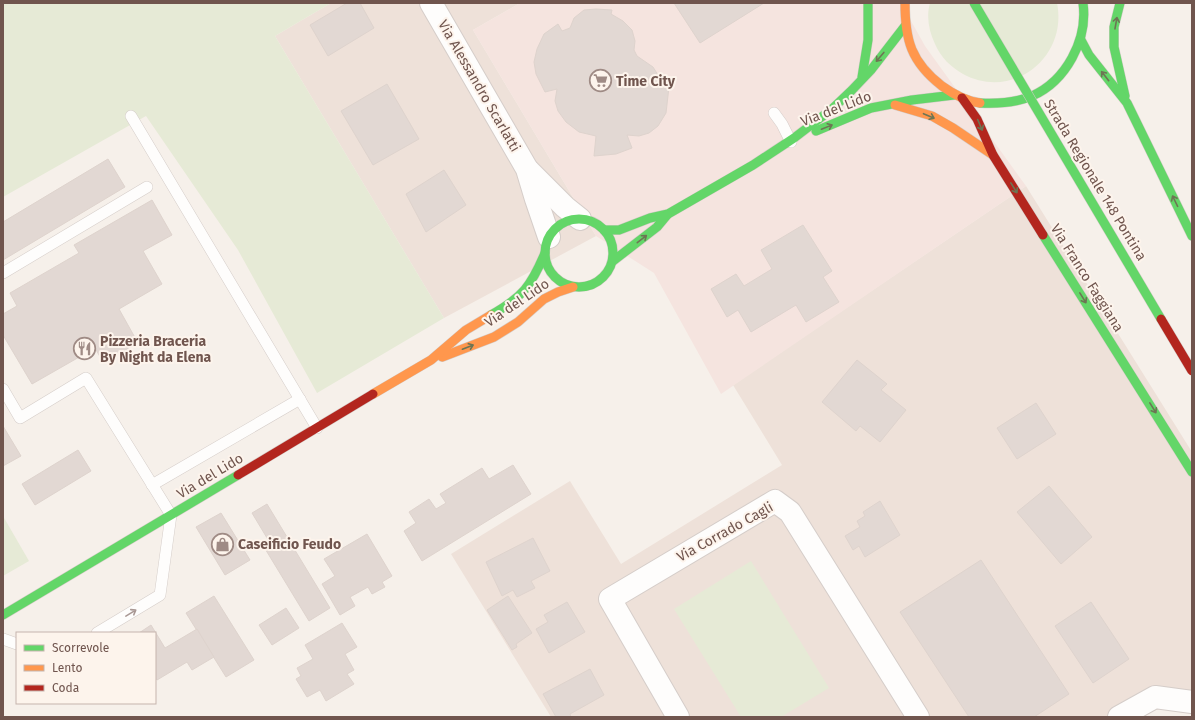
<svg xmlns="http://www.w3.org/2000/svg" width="1195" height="720" font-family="'Fira Sans',sans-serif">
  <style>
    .residential { fill: #eee1d9 }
    .commercial { fill: #f5e4df }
    .green { fill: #e6ead6 }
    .building { fill: #e2d8d3; stroke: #ded3cd }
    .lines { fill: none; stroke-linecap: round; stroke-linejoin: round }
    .lane-casing { stroke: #d5cdc9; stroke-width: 12 }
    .street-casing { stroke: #d5cdc9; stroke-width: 24 }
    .fast-casing { stroke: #d4cbc7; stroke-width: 10 }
    .slow-casing { stroke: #d4cbc7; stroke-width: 10 }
    .jam-casing { stroke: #d4cbc7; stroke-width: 10 }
    .lane { stroke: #fefdfc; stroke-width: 11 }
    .street { stroke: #fefdfc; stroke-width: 22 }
    .fast { stroke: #63d668; stroke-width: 9 }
    .slow { stroke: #ff974d; stroke-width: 9 }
    .jam { stroke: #b3261e; stroke-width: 9 }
    .fast-bridge-casing { stroke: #d4cac7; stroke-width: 10; stroke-linecap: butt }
    .jam-bridge-casing { stroke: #d4cac7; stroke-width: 10; stroke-linecap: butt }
    .fast-bridge { stroke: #63d668; stroke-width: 9 }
    .jam-bridge { stroke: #b3261e; stroke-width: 9 }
    .oneway { stroke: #6d7554 }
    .oneway2 { stroke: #a99894 }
    .labels { text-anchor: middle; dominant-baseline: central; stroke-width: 4; stroke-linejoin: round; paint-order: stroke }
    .poi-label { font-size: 14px; font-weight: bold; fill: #70554e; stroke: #fdf4ec; text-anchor: start }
    .street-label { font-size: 14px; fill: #70554e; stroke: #fdf4ec }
  </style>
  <rect width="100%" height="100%" fill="#f6f0ea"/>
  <g class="residential">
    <polygon points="331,3 520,3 473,30 596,236 444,318 275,36"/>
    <polygon points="1026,186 1192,452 1192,713 1155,705 1135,717 551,717 451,554 570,481 621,564 782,465 733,385"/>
  </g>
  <polygon class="commercial" points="520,3 901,3 925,46 1026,186 721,394 654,273 596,236 473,30"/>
  <g class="green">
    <polygon points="3,3 331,3 275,36 444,318 317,393 238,250 146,116 3,197"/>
    <path d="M930 3H1057C1068 57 1013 101 963 74 951 67 941 58 935 44 929 31 926 17 930 3Z"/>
    <polygon points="3,516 29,561 3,576"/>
    <polygon points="751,561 829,688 781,717 741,717 674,609"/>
  </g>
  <g class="building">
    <polygon points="347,3 360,3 374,28 328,56 310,25"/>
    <polygon points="674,3 764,3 700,43"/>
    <polygon points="596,9 612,10 611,14 623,21 632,30 635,41 634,50 637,56 653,67 658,75 661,88 669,87 666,113 658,126 649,133 639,136 627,135 632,148 616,154 594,156 596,136 579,132 566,122 558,111 555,101 557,89 545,92 536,74 534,62 537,49 544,34 558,24 562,31 570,28 574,18 584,10"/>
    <polygon points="387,84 419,139 373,165 341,111"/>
    <polygon points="108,159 125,187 3,260 3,222"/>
    <polygon points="444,170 466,205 426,232 406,194"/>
    <polygon points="152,200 172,235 143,251 162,284 119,309 138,343 103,362 95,348 32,384 3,335 3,314 17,306 10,293 79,253 74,245"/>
    <polygon points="803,225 832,271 823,277 839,302 806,322 796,305 751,332 738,310 727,317 711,289 736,274 744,286 772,269 761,250"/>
    <polygon points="857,360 887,384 881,390 906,410 880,442 860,426 856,431 822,402"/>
    <polygon points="1036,403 1056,434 1017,459 997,428"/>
    <polygon points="3,426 21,456 3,466"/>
    <polygon points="78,450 91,471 35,505 22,484"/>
    <polygon points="513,465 531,494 422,561 404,531 416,523 409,512 429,499 436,509 446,503 440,494 482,468 489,479"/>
    <polygon points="1049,486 1092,537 1061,564 1017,512"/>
    <polygon points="880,501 900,535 865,557 859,546 853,550 845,536 860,527 857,521 865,516 863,512"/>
    <polygon points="267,504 330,608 309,621 264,547 270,543 252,513"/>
    <polygon points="221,513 250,560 225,575 196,527"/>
    <polygon points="367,534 392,576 382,582 385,587 372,594 368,587 350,597 355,606 340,615 322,584 335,576 324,559"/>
    <polygon points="533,538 550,571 531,581 535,588 517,597 513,590 502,596 486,562"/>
    <polygon points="981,560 1069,694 1034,717 969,717 900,612"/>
    <polygon points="214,596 254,660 226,677 186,613"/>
    <polygon points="508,596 532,633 516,644 517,647 512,650 487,610"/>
    <polygon points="567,602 585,632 549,653 536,629 548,622 544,615"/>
    <polygon points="1091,602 1129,659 1093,683 1055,626"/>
    <polygon points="286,608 299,628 272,645 259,625"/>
    <polygon points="342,623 357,647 345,654 354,670 347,674 354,684 326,701 320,690 307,697 296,679 301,676 297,668 313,659 305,645"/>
    <polygon points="151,625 165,648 197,629 214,657 192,670 187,662 157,680 155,677 155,633 139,633"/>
    <polygon points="590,669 604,695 570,714 571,717 556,717 543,694"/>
  </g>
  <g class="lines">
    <defs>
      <g id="lane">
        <polyline points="774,113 782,124 791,142"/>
        <polyline points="131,116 317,428"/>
        <polyline points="3,273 147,187"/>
        <polyline points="3,389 20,418 86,378 171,515 160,595 97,633"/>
        <polyline points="152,485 300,399"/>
        <polyline points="3,639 17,644"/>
      </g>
      <g id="street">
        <polyline points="431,3 527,169 536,199 549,237"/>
        <polyline points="529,171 565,207 580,219"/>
        <polyline points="678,717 610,599 775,501 790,512 918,717"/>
        <polyline points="1119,717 1155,697 1192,702"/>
      </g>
      <g id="fast">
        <polyline points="1120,3 1114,27 1114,47 1125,96"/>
        <polyline points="1081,40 1089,55 1127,103 1192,236"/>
        <polyline points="862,77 868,40 868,3"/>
        <path d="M980 103C998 104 1015 103 1032 96 1066 81 1088 40 1083 3"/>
        <polyline points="816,131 871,108 912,100 954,95"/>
        <circle cx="579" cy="253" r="34"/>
        <polyline points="604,230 619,230 650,218 668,214 753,165 794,138 832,109 852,90 871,70 905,26"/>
        <polyline points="1043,235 1192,472"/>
        <polyline points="613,261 657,227 667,215"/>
        <path d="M491 315C523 297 531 286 545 253"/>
        <polyline points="3,615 238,475"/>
      </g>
      <g id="slow">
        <path d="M905 3C905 40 911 62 942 86 953 94 965 101 980 103"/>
        <polyline points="895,105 932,116 953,128 993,155"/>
        <polyline points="442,357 494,337 518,322 544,299 558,292 573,287"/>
        <polyline points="373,394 431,360 466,330 491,315"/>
      </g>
      <g id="jam">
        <polyline points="962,98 977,119 993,155 1043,235"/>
        <polyline points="238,475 373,394"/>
      </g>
    </defs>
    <use href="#lane" class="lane-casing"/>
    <use href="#street" class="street-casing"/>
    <use href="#fast" class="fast-casing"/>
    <use href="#slow" class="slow-casing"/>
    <use href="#jam" class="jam-casing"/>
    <use href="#lane" class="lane"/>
    <use href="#street" class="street"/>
    <use href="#fast" class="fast"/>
    <use href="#slow" class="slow"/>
    <use href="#jam" class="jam"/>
    <defs>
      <polyline id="fast-bridge" points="974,3 1161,319"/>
      <polyline id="jam-bridge" points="1161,319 1192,371"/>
    </defs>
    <use href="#fast-bridge" class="fast-bridge-casing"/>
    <use href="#jam-bridge" class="jam-bridge-casing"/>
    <use href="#fast-bridge" class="fast-bridge"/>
    <use href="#jam-bridge" class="jam-bridge"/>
  </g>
  <defs><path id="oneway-shaft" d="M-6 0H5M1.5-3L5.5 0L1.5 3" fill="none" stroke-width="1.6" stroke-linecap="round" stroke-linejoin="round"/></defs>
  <g class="oneway">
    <use href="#oneway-shaft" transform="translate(1116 23) rotate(-80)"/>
    <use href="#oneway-shaft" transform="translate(880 57) rotate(130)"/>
    <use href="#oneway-shaft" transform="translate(1105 76) rotate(-128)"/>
    <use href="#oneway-shaft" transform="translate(929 116) rotate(23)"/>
    <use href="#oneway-shaft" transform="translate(980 125) rotate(67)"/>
    <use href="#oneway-shaft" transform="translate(827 127) rotate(-22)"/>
    <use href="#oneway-shaft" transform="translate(1014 188) rotate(58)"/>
    <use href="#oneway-shaft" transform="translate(1175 201) rotate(-116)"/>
    <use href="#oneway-shaft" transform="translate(642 239) rotate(-38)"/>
    <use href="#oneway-shaft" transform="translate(1083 298) rotate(58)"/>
    <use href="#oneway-shaft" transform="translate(468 347) rotate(-21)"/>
    <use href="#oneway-shaft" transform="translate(1153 408) rotate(58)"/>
  </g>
  <use class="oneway2" href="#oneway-shaft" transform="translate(131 613) rotate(-31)"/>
  <defs>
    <symbol id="supermarket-ring" viewBox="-11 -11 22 22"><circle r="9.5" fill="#fdf4ec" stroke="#9f8b85" stroke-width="1.5"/><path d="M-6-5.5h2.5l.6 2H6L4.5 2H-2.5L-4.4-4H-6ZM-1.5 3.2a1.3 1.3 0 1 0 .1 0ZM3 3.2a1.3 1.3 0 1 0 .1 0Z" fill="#9f8b85"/></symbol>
    <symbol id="restaurant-ring" viewBox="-11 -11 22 22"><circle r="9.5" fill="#fdf4ec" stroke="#9f8b85" stroke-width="1.5"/><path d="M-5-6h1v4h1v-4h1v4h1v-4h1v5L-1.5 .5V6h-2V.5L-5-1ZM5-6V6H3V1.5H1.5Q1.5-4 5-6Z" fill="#9f8b85"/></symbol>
    <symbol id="shop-ring" viewBox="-11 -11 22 22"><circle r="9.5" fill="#fdf4ec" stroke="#9f8b85" stroke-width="1.5"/><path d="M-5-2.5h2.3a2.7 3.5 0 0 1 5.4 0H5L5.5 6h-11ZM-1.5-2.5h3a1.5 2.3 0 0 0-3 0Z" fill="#9f8b85"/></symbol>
  </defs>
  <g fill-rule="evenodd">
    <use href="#supermarket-ring" x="588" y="68" width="25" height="25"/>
    <use href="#restaurant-ring" x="72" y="336" width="25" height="25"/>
    <use href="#shop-ring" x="210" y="532" width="25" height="25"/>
  </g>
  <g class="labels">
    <g class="poi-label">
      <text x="616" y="81">Time City</text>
      <text x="100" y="341">Pizzeria Braceria<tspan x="100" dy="16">By Night da Elena</tspan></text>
      <text x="238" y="544">Caseificio Feudo</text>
    </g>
    <g class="street-label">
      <text transform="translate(479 86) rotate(60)">Via Alessandro Scarlatti</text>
      <text transform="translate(836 109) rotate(-21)">Via del Lido</text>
      <text transform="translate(1095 180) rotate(59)">Strada Regionale 148 Pontina</text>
      <text transform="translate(1087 278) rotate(58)">Via Franco Faggiana</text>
      <text transform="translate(517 303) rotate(-34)">Via del Lido</text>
      <text transform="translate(210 476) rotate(-31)">Via del Lido</text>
      <text transform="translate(725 532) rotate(-29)">Via Corrado Cagli</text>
    </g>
  </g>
  <rect width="1195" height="720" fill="none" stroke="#70554e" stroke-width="8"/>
  <rect x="16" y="632" width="140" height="72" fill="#fdf4ec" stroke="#c5b4ad"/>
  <rect x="24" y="645" width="20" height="6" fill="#63d668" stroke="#c5b4ad"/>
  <text x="52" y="652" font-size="12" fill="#70554e">Scorrevole</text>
  <rect x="24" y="665" width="20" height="6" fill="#ff974d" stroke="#c5b4ad"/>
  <text x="52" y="672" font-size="12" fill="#70554e">Lento</text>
  <rect x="24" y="685" width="20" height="6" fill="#b3261e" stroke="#c5b4ad"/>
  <text x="52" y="692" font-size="12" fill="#70554e">Coda</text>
</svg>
